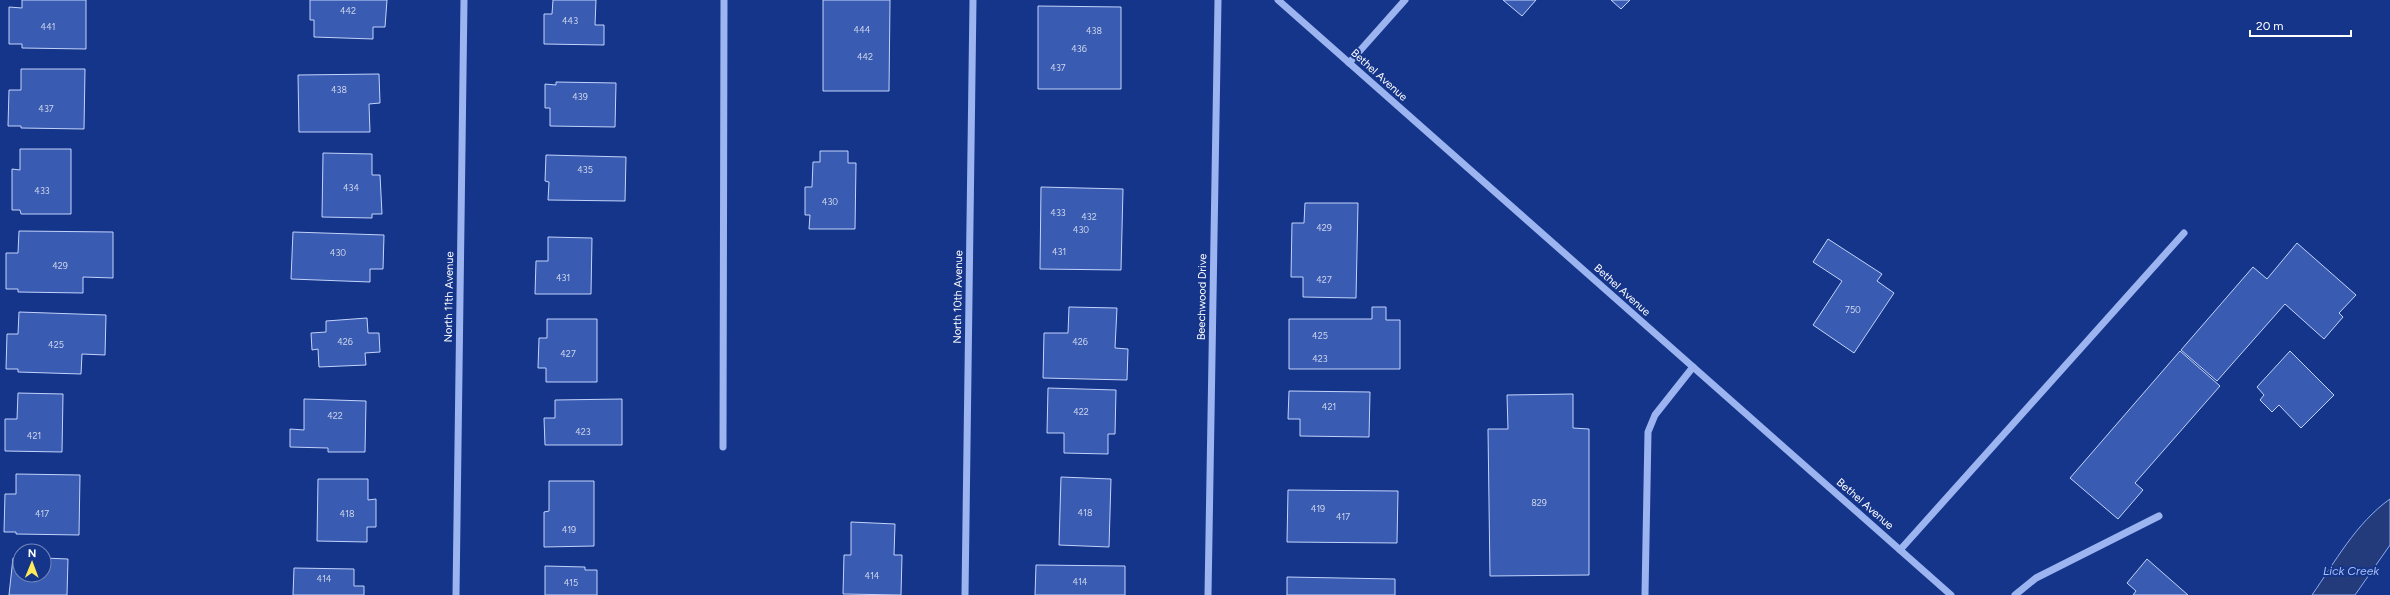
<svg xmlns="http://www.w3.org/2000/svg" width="2390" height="595" font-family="Figtree,sans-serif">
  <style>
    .water { fill: #233b7b; stroke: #8eacf2 }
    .building { fill: #395bb2; stroke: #c2d3fb }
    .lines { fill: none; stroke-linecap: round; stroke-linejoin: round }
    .minor { stroke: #9cb4ef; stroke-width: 7 }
    .labels { text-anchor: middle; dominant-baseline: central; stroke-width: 4; stroke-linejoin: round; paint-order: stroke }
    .number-label { font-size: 9px; fill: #ced6ec }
    .street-label { font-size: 11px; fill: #fff; stroke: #15358a }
    .water-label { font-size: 12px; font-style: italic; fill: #a8bff7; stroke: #15358a }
  </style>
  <rect width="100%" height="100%" fill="#15358a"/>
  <path class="water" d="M2390 499V545L2355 595H2312C2335 562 2356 523 2390 499Z"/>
  <g class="building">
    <polygon points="22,0 86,0 86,49 22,48 22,44 9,44 9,7 22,8"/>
    <polygon points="310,0 387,0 385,27 373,27 373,39 314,37 314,20 310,20"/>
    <polygon points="553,0 596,0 595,25 604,25 604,45 544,44 544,14 552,14"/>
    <polygon points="823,0 890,0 889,91 823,91"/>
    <polygon points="1503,0 1536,0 1522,16"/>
    <polygon points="1611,0 1630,0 1621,9"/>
    <polygon points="1038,6 1121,7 1121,89 1038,89"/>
    <polygon points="21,69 85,69 84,129 21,128 21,126 8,126 9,90 21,90"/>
    <polygon points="379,74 380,103 369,104 370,132 299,132 298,75"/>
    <polygon points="556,82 616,83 615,127 550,126 550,108 545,108 545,84 556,85"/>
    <polygon points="20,149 71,149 71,214 21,214 20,210 12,210 12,169 20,170"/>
    <polygon points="820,151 848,151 848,163 856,163 855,229 809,229 810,215 805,215 805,187 812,187 813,162 820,162"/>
    <polygon points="323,153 372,154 372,175 380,175 382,214 372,214 372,218 322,217"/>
    <polygon points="546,155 626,157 625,201 548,200 549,182 545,181"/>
    <polygon points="1041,187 1123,189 1121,270 1040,269"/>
    <polygon points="1305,203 1358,203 1356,298 1303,297 1303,277 1291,277 1292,223 1304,223"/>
    <polygon points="19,231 113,232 113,278 83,277 83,293 18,292 18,289 6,289 6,253 18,253"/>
    <polygon points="293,232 384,235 383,269 370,269 370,282 291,279"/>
    <polygon points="548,237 592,238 591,294 535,294 536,261 548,261"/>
    <polygon points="1828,239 1882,274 1877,281 1894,293 1854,353 1813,325 1842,281 1813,262"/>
    <polygon points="2297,243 2356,295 2339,313 2343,317 2324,339 2285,304 2217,381 2181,350 2253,267 2267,279"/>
    <polygon points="1069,307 1117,308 1115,348 1128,349 1127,380 1043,378 1044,333 1068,333"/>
    <polygon points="1372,307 1386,307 1386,320 1400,320 1400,369 1289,369 1289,319 1372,319"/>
    <polygon points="19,312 106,315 105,355 82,354 81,374 18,372 18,369 6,369 7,334 18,334"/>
    <polygon points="367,318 368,333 379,333 380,352 365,353 366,365 319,367 318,349 312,350 311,333 326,332 326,321"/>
    <polygon points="547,319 597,319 597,382 546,382 546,368 538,368 539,338 547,338"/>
    <polygon points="2180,351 2220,386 2135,483 2143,490 2118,519 2070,478"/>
    <polygon points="2290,351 2334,395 2301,428 2279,405 2272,412 2260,400 2264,395 2257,387"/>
    <polygon points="1048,388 1116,390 1115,434 1108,434 1108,454 1064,453 1064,433 1047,433"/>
    <polygon points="1289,391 1370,392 1369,437 1300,436 1300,419 1288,419"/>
    <polygon points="18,393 63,394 62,452 5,451 5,419 17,419"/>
    <polygon points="1573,394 1573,428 1589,429 1589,575 1490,576 1488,429 1508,429 1507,395"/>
    <polygon points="304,399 366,401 365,452 328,452 328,448 290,447 290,429 304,430"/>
    <polygon points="622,399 622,445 545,445 544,418 555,418 555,400"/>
    <polygon points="16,474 80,475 79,535 16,534 16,532 4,532 5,494 16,494"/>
    <polygon points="1061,477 1111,479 1109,547 1059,545"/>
    <polygon points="318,479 368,479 368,500 376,499 376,527 367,527 367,542 317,541"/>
    <polygon points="549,481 594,481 594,546 544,547 544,512 549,511"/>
    <polygon points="1288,490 1398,491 1397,543 1287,542"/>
    <polygon points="851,522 895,524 894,555 902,555 901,595 843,594 844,555 851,555"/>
    <polygon points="13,558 20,558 20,575 44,575 44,558 68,559 67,595 9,595"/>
    <polygon points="2147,559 2188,595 2133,595 2136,591 2127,583"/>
    <polygon points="1036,565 1125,566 1125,595 1035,595"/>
    <polygon points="545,566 585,567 585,570 597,570 597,595 545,595"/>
    <polygon points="294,568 354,569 354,586 364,586 364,595 293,595"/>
    <polygon points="1287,577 1395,579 1395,595 1287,595"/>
  </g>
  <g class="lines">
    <g class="minor">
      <polyline points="1278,0 1951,595"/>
      <polyline points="1349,63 1405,0"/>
      <polyline points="723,447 724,0"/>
      <polyline points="1900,550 2184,233"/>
      <polyline points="456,595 464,0"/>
      <polyline points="965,595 973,0"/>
      <polyline points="1208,595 1218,0"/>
      <polyline points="1645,595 1648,432 1655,415 1693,367"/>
      <polyline points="2015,595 2036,578 2159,516"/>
    </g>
  </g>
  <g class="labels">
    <g class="number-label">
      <text x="348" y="10">442</text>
      <text x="570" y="20">443</text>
      <text x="48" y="26">441</text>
      <text x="862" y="29">444</text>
      <text x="1094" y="30">438</text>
      <text x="1079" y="48">436</text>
      <text x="865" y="56">442</text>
      <text x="1058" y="67">437</text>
      <text x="339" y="89">438</text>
      <text x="580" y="96">439</text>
      <text x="46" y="108">437</text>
      <text x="585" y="169">435</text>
      <text x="351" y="187">434</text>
      <text x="42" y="190">433</text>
      <text x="830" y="201">430</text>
      <text x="1058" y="212">433</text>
      <text x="1089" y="216">432</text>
      <text x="1324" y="227">429</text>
      <text x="1081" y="229">430</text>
      <text x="1059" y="251">431</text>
      <text x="338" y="252">430</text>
      <text x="60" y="265">429</text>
      <text x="563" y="277">431</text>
      <text x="1324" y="279">427</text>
      <text x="1853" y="309">750</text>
      <text x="1320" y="335">425</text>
      <text x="345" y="341">426</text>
      <text x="1080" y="341">426</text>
      <text x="56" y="344">425</text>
      <text x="568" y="353">427</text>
      <text x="1320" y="358">423</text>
      <text x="1329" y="406">421</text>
      <text x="1081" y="411">422</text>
      <text x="335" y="415">422</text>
      <text x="583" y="431">423</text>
      <text x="34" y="435">421</text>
      <text x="1539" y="502">829</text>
      <text x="1318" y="508">419</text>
      <text x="1085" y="512">418</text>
      <text x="42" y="513">417</text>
      <text x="347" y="513">418</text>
      <text x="1343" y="516">417</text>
      <text x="569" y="529">419</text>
      <text x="872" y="575">414</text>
      <text x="324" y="578">414</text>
      <text x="1080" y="581">414</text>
      <text x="571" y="582">415</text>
    </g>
    <g class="street-label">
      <text transform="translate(1379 75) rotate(42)">Bethel Avenue</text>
      <text transform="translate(1622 290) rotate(42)">Bethel Avenue</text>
      <text transform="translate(449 297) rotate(-89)">North 11th Avenue</text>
      <text transform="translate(958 297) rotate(-89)">North 10th Avenue</text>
      <text transform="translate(1202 297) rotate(-89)">Beechwood Drive</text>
      <text transform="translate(1865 504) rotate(41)">Bethel Avenue</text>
    </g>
    <g class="water-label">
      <text x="2351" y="571">Lick Creek</text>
    </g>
  </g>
  <g transform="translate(32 563) rotate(1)"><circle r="19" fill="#15358a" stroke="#7386b9"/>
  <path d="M0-3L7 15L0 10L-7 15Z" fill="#ffea5b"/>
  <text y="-6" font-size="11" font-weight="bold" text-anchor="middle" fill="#ffffff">N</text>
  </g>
  <path d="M2250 30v6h101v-6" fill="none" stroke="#ffffff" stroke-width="2"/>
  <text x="2256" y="30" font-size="12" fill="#ffffff" stroke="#15358a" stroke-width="3" paint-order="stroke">20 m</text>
</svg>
